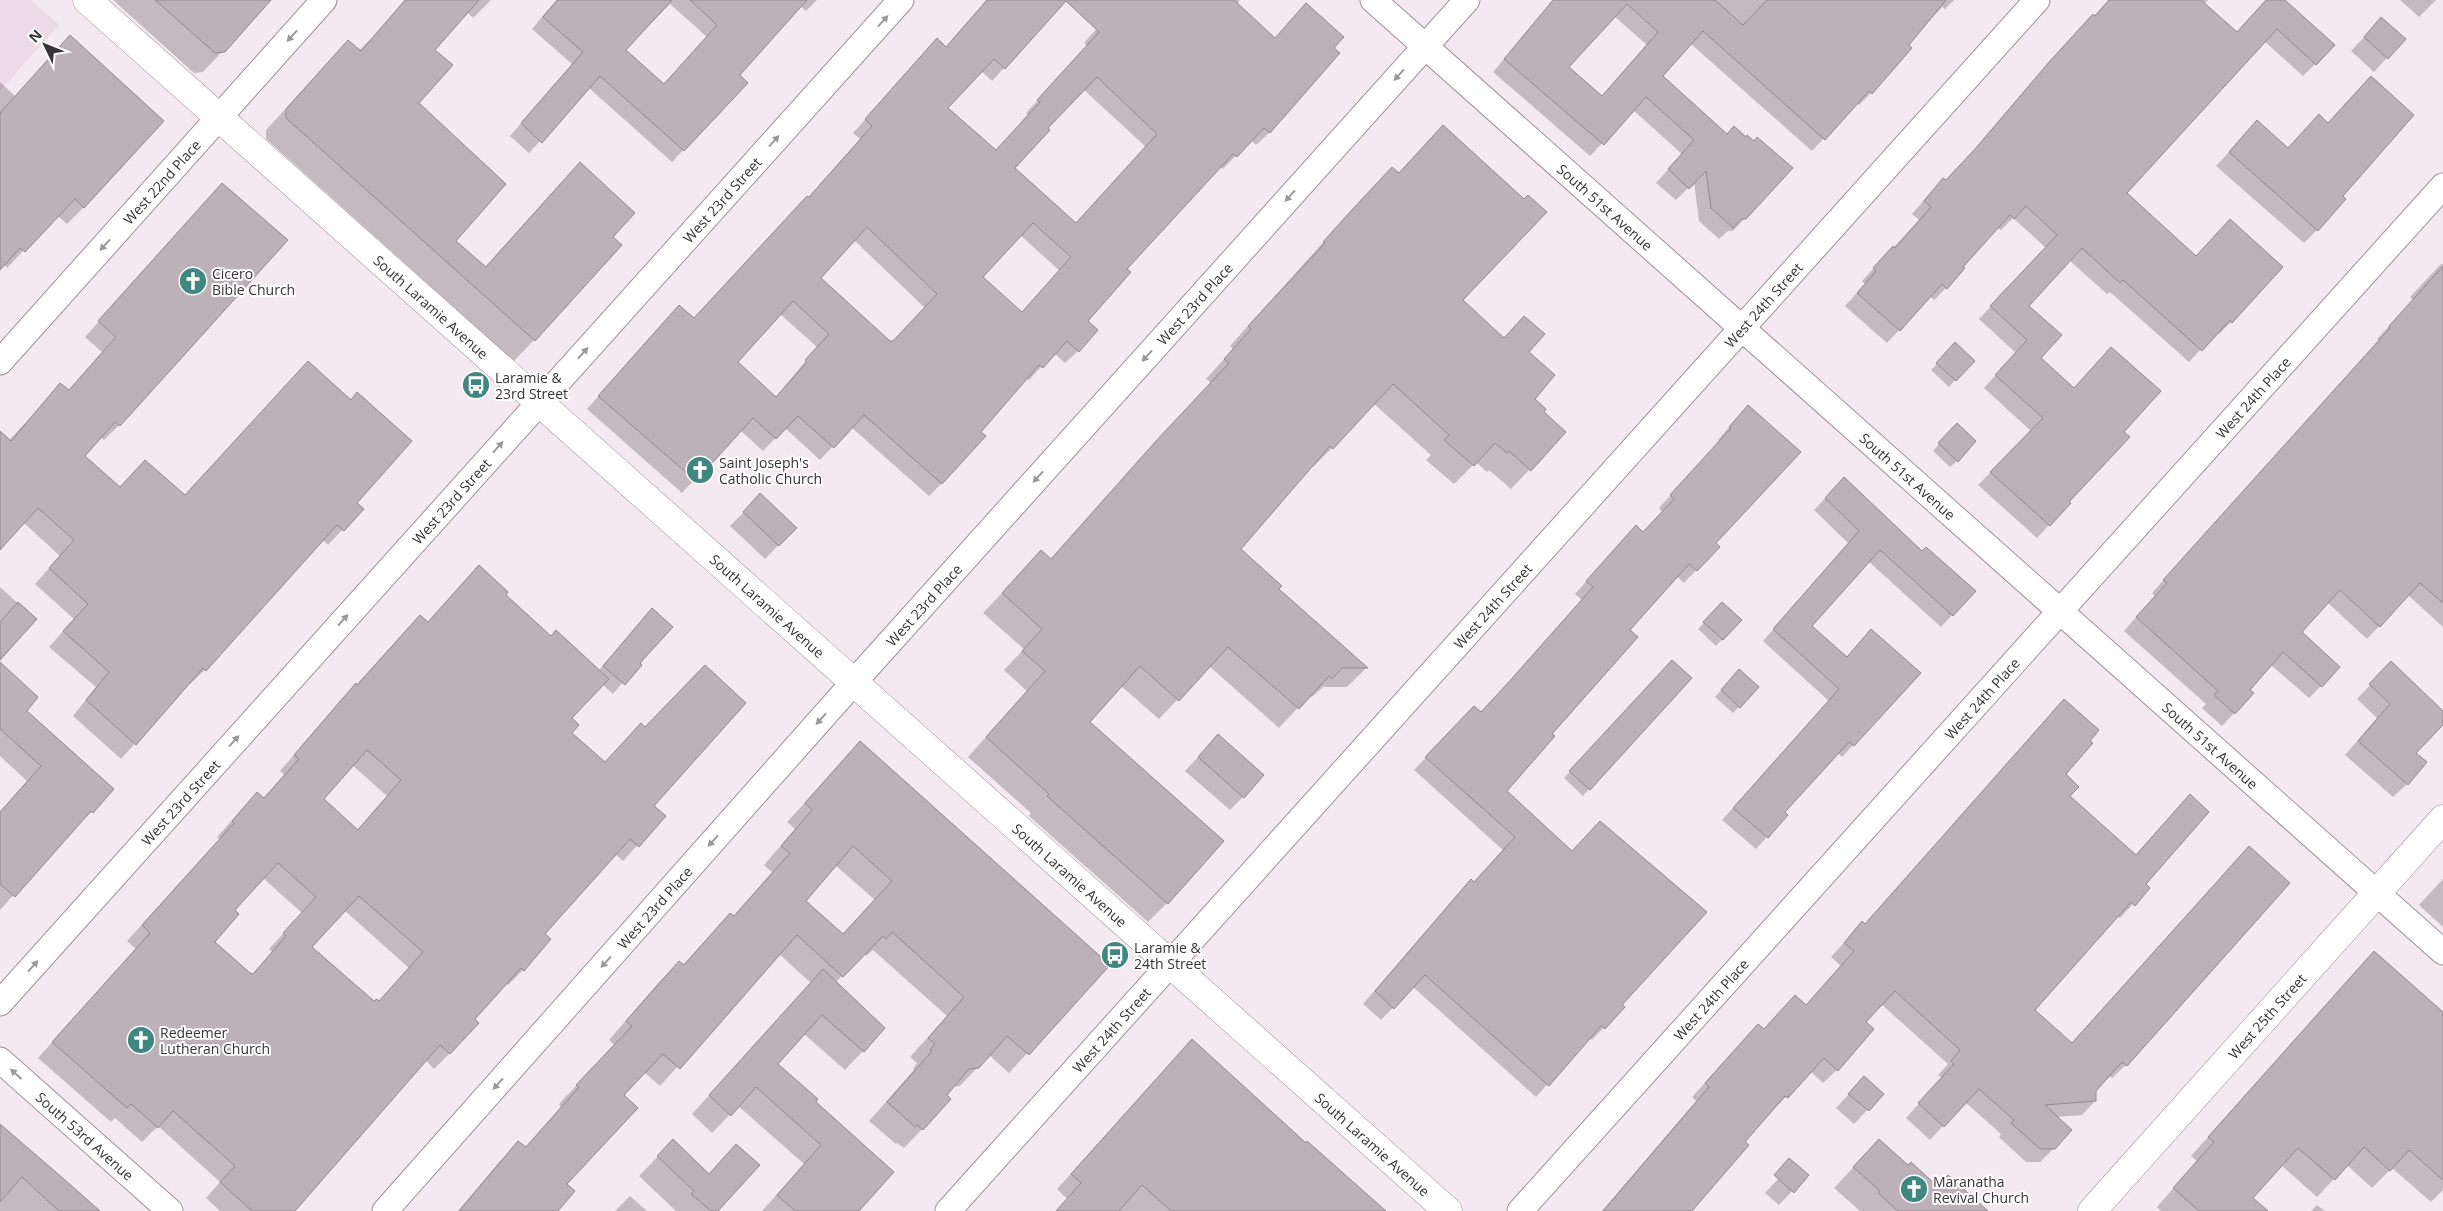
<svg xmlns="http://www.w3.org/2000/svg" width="2443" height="1211" font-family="'Open Sans',sans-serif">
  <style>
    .built { fill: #ecdae6 }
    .shadow { fill: #0003; fill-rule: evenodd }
    .building { fill: #bcb1b9; stroke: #93888f; fill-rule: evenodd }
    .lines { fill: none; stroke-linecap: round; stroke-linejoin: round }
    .minor-casing { stroke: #9d9299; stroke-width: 27 }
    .tertiary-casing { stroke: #9d9299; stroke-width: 29 }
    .secondary-casing { stroke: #9d9299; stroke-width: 29 }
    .minor { stroke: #fff; stroke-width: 25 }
    .tertiary { stroke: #fff; stroke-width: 28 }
    .secondary { stroke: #fff; stroke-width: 28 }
    .oneway { fill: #9a989a }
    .labels { text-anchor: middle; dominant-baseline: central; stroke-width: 4; stroke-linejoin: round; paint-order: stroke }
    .street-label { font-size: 14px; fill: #363235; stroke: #fff }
    .poi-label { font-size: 14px; fill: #363235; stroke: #fff; text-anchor: start }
  </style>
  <rect width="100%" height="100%" fill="#f4e9f1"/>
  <polygon class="built" points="0,0 31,0 59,25 0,91"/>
  <g class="shadow">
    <polygon points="113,0 270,0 203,72 194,73"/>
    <polygon points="417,0 491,0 473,18 467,12 433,50 418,103 455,241 485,267 560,184 611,237 534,340 514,361 266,139 266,130 348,41 359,51 394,15"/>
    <path d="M556 0H817L806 11 800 6 738 75 683 150 672 162 589 88 529 153 510 136 572 64 532 29ZM670 4 707 37 664 85 625 50Z"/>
    <path d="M987 0H1066L992 81 981 71 946 108 996 151 1028 115 1026 113 1088 46 1084 43 1122 0H1240L1237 4 1275 39 1333 48 1338 53 1269 133 1256 145 1251 140 1223 169 1220 166 1125 269 1087 321 1078 351 1065 363 1054 353 1029 380 1026 378 979 432 942 483 929 496 851 427 820 460 785 428 763 451 740 430 682 493 587 409 667 320H694L808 198 860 139 853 133 925 53 946 47ZM1083 89 1146 147 1075 224 1013 168 1046 128ZM1020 235 1060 271 1022 313 981 277ZM854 240 925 308 893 342H889L820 278ZM780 314 817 347 775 398 736 362Z"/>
    <path d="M1554 0H1954L1945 9 1942 7 1907 45 1871 93 1859 105 1857 103 1812 151 1691 44 1661 76 1745 218 1733 231H1728L1719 239 1699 221 1694 182 1676 200 1656 183 1682 154 1633 110 1590 156 1493 72ZM1614 16 1647 45 1601 97 1568 67Z"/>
    <polygon points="2109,0 2208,0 2204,4 2236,33 2266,0 2283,0 2315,64 2303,76 2264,41 2125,193 2195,257 2231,322 2219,334 2217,332 2189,362 2110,292 2107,294 2069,260 2028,306 2039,358 2074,389 2111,348 2122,432 2049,525 2037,538 1978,485 2031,431 1984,388 2016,353 1979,319 2046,248 2013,218 2001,230 1997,227 1946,288 1934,300 1930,296 1887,343 1845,306 1865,284 1862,281 1919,220 1912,214 1931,192 1943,180 1945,182 1963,163 2038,75"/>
    <polygon points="2400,0 2436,0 2419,17"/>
    <polygon points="2381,19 2404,39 2374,72 2351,51"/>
    <polygon points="0,82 15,96 84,207 67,224 57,215 7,268 4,264 0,268"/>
    <polygon points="2357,91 2341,197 2317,230 2304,243 2216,166 2257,122 2288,149 2327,124"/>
    <polygon points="1373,187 1461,300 1503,339 1527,352 1533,399 1542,412 1565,432 1511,489 1489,470 1487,472 1476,462 1454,484 1426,460 1431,455 1373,403 1332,448 1313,467 1312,466 1239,550 1278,590 1366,668 1347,687 1323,687 1312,697 1310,695 1279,728 1209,666 1159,719 1121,686 1088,722 1167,903 1148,922 1029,816 1031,813 968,757 1027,691 1004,670 1024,649 983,613 1041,552 1050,560 1211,383 1206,379 1233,349 1230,346"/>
    <polygon points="208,199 286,240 119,425 104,440 100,437 83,456 119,488 145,462 184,497 356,503 362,509 328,545 322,539 205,670 190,684 189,683 121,759 73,716 96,687 49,647 74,619 35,584 60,556 23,522 0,548 0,450 61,385 68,391 102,352 85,337"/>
    <polygon points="2441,264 2443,264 2443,627 2408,595 2367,639 2327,602 2300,632 2321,686 2309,698 2271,665 2249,690 2252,694 2222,726 2202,708 2206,704 2124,631 2155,596 2152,593 2379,341 2377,339 2413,300 2410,297"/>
    <polygon points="1949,351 1955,380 1949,387 1931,370"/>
    <polygon points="1736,419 1714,543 1718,547 1684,583 1677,576 1628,631 1505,791 1572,852 1623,1007 1592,1040 1589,1038 1536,1097 1413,987 1381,1020 1363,1004 1459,893 1471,881 1474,883 1503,850 1414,770 1462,720 1481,714 1582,600 1575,594 1624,539 1643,533 1662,512 1659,508 1720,441 1718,440"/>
    <polygon points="1950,431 1957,461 1950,467 1933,451"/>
    <polygon points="1832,491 1952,615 1941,627 1868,561 1810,626 1846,658 1860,642 1919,673 1842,757 1838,753 1783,813 1767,837 1756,849 1722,820 1829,701 1763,641 1849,544 1814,510"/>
    <polygon points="747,509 795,528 765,559 730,526"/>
    <path d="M479 567 504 595 550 637 598 671 642 621 639 663 613 694 602 684 570 718V733L664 816 623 861 615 854 544 934 549 940 523 970 508 985 505 983 473 1019 449 1054 434 1069 425 1060 295 1211H220L206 1198 220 1182 158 1126 142 1142 115 1118 111 1122 38 1058 136 949 127 941 220 839 217 837 242 809 257 794 263 799 284 775 280 771 341 700 356 686 405 631 420 616 427 623ZM352 765 387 796 357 830 322 799ZM263 878 302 913 269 949 272 952 252 975 213 942 233 910ZM344 910 409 968 378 1002 374 1003 311 947Z"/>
    <polygon points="0,587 35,619 0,661"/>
    <polygon points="1722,603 1740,620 1716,646 1698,629"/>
    <polygon points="2391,663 2443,713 2443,723 2415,753 2407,784 2393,797 2345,755 2377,718 2357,699"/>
    <polygon points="1666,668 1589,789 1583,796 1564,778"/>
    <polygon points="1733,677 1739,707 1733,713 1715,697"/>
    <polygon points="2064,700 2064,775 2068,797 2135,856 2176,810 2144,884 2148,888 2120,918 2117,916 2033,1010 2071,1044 2249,848 2126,1065 2112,1078 2108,1075 2094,1090 2095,1101 2082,1115 2055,1117 2054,1148 2040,1162 2026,1162 1999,1137 2001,1134 1965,1102 1930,1140 1906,1118 1942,1078 1938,1075 1948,1064 1881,1004 1864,1022 1873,1030 1837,1070 1823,1083 1810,1071 1743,1142 1691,1211 1602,1211 1696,1101 1692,1097 1745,1039 1805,1006 1841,966 1831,957 1862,923 1864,925"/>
    <polygon points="0,702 25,711 92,812 76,825 0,910 0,812 27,781 0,756"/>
    <polygon points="1218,736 1243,797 1230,810 1185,771"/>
    <path d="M860 743 1108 965 1009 1073 989 1055 960 1086 953 1087 945 1095 950 1100 904 1148 897 1143 896 1144 869 1121 914 1070 913 1069 917 1063 910 1057 947 1016 873 950 866 956 864 954 835 983 863 1051 845 1070 803 1033 776 1064 814 1102 857 1211H762L804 1164 738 1106 712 1133 692 1114 811 983 779 954 660 1086 644 1072 623 1095 566 1184 556 1211H458L500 1161 518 1143 525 1148 561 1107 559 1104 614 1045 609 1040 660 981 679 963 682 966 730 914 733 917 772 872 764 865 795 829 787 822ZM835 865 875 900 842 935 804 901Z"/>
    <polygon points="2443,879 2443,927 2419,905"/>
    <polygon points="2357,970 2443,1014 2443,1190 2431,1202 2392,1168 2372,1188 2347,1165 2317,1197 2281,1165 2251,1198 2266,1211 2161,1211 2157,1207 2197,1161 2191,1156"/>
    <polygon points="1192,1041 1306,1144 1385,1211 1056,1211 1067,1199 1057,1189"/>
    <polygon points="1851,1092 1882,1094 1854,1124 1836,1108"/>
    <polygon points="0,1125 76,1211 0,1211"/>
    <polygon points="1879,1140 1908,1166 1938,1188 1986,1211 1860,1211 1834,1188"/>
    <polygon points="673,1141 709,1174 736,1146 717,1211 676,1211 639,1176"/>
    <polygon points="1807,1175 1779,1205 1765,1193 1780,1177"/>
    <polygon points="630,1196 647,1211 615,1211"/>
    <polygon points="2317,1205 2325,1211 2311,1211"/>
  </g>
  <g class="building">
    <polygon points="155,0 271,0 225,52 215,53"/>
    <polygon points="405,0 479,0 435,50 453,65 419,103 506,184 456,241 486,267 580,162 635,213 613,237 622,245 535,341 286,118 286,109 348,40 361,51"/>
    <polygon points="558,0 672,0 626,50 664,84 717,25 690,0 807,0 740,75 748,83 684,151 600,76 542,143 521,123 583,52 543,17"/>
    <path d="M987 0H1234L1275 38 1306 3 1344 37 1334 48 1340 53 1270 133 1264 128 1237 157 1233 154 1127 269 1131 272 1088 321 1098 330 1079 352 1067 341 1043 368 1039 365 981 432 986 436 942 484 864 415 834 448 798 416 776 439 753 418 696 481 598 396 679 305 694 318 807 196 809 197 872 126 865 119 937 38 946 47ZM1066 1 1099 32 1037 100 1040 102 996 150 948 108 994 59 1005 69ZM1097 77 1157 134 1076 223 1015 168 1050 130 1048 128ZM1033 223 1071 257 1022 312 983 277ZM867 227 937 294 893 341H890L821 278ZM793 301 829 334 805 360 807 362 776 397 738 362Z"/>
    <path d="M1553 0H1715L1743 25 1767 0H1946L1909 45 1912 48 1872 94 1869 91 1825 140 1703 31 1663 76 1727 134 1734 126 1746 137 1747 135 1754 141 1757 137 1793 168 1746 219H1741L1733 228 1711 208 1706 171 1689 189 1668 169 1694 140 1646 97 1604 145 1504 59ZM1627 4 1658 32 1602 96 1569 67Z"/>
    <polygon points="2109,0 2201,0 2237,32 2266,0 2285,0 2335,45 2316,65 2277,29 2127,193 2196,256 2230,219 2283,267 2232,323 2230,320 2202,351 2123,280 2120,283 2082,248 2029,306 2062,335 2041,358 2074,388 2111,347 2161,391 2124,432 2130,437 2069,502 2071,503 2050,526 1990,472 2043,418 1995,375 2027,340 1990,306 2057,235 2026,206 2014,219 2010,215 1963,267 1965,268 1947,289 1942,284 1900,331 1857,293 1876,271 1873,268 1893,246 1895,248 1931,207 1924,201 1943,178 1946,180 1975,149 2050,61 2093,14 2095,16"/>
    <polygon points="2381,17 2406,39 2388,59 2364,37"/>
    <polygon points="70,35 164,121 84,208 75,199 25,252 20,248 0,270 0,113"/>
    <polygon points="2371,76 2414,115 2343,196 2346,199 2318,231 2229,152 2257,120 2288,148 2319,114 2328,123"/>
    <polygon points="1443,125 1524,199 1528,195 1547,212 1463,300 1504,338 1524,316 1545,334 1529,352 1555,375 1535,399 1546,409 1544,412 1566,432 1531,471 1509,451 1507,453 1495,443 1474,466 1444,440 1449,435 1393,384 1333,449 1330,446 1241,549 1282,586 1279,589 1368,668 1342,668 1332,679 1329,676 1299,709 1228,647 1179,701 1140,666 1090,722 1224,841 1168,904 1047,796 1049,794 986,737 1045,671 1022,651 1042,629 1002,593 1041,550 1051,559 1156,441 1229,363 1224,359 1251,329 1248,326 1325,243 1323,242 1349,213 1392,167 1399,173"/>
    <polygon points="222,183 288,240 120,426 115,422 85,456 120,487 145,460 185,495 308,361 351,400 357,392 412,441 357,503 364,509 344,531 337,525 206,671 203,668 136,745 86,700 109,672 63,631 88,604 49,568 74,540 38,508 0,550 0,431 11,441 60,383 69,390 116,337 98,321"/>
    <polygon points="2443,266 2443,603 2420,583 2380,627 2340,590 2302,632 2340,667 2322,687 2283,652 2250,690 2254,693 2235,714 2214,695 2218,691 2136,617 2167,583 2163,580 2390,328 2389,326"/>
    <polygon points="1955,342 1975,361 1956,381 1936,363"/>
    <polygon points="1748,405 1801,452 1716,543 1720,547 1697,571 1689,564 1630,630 1638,637 1552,734 1555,736 1507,791 1572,851 1600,821 1707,912 1622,1005 1625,1007 1605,1029 1601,1026 1549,1086 1425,975 1394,1009 1375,991 1471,879 1474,882 1515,837 1425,757 1474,706 1481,712 1507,684 1593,587 1586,581 1636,525 1643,532 1674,499 1670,495 1731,428 1729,427"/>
    <polygon points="1957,423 1976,441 1958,462 1938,443"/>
    <polygon points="1844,477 1922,551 1926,547 1976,591 1953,616 1880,550 1812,626 1847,657 1871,629 1921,673 1854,746 1849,742 1785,812 1788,815 1768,838 1733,808 1839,689 1773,629 1859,531 1825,498"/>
    <polygon points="760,493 797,528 779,546 743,512"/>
    <path d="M479 565 508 592 506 595 551 636 556 630 609 679 572 718 579 725 572 733 605 762 641 723 645 727 705 665 746 703 654 806 666 816 639 847 630 839 545 934 551 939 524 971 521 968 475 1019 479 1023 450 1054 440 1045 295 1211H252L220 1182 235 1166 173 1111 158 1128 131 1104 127 1108 52 1042 150 933 142 925 234 823 232 821 257 792 264 798 299 759 294 755 356 683 357 685 420 615 428 622ZM367 750 401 780 358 830 324 799ZM278 863 316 897 283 933 286 936 253 974 250 973 215 942 239 914 235 910ZM359 896 423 952 379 1001 377 999 374 1001 312 947Z"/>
    <polygon points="18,602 37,619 0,660 0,622"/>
    <polygon points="1722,602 1742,620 1723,640 1703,622"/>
    <polygon points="652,608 673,627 640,663 642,665 625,685 603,666"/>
    <polygon points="1672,660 1692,678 1590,790 1569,771"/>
    <polygon points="2391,661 2443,711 2443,725 2416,753 2427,762 2408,785 2358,741 2390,704 2369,684"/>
    <polygon points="0,662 38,697 27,711 114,789 93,813 91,811 15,897 0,884 0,812 41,766 0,729"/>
    <polygon points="1739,669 1759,687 1740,708 1721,690"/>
    <polygon points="2064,699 2099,730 2090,741 2093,743 2066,774 2079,787 2070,796 2136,855 2190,794 2209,812 2146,884 2150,888 2135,906 2131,902 2035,1010 2072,1043 2249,846 2290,883 2127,1066 2122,1062 2096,1091 2096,1101 2045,1105 2072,1130 2055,1149 2040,1149 2011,1123 2014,1120 1979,1089 1944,1127 1918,1103 1954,1064 1951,1061 1960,1050 1895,991 1866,1022 1874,1029 1838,1071 1824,1058 1788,1098 1785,1096 1745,1142 1749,1145 1692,1211 1603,1211 1709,1087 1705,1083 1758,1024 1764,1029 1795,995 1806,1005 1854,951 1844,943 1862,921 1865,924"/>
    <polygon points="1218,734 1264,775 1244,798 1198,757"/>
    <path d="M860 741 1110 965 1029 1055 1007 1036 979 1068 969 1069 947 1095 951 1099 923 1130 917 1125 915 1127 887 1102 932 1051 930 1050 935 1044 928 1038 964 997 892 932 886 939 883 936 843 977 797 935 680 1069 663 1054 624 1095 638 1108 567 1184 575 1191 558 1211H459L518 1141 526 1147 579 1087 576 1085 632 1026 626 1021 679 961 684 965 730 913 734 916 790 853 781 846 812 810 805 803ZM853 846 892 881 843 934 806 901Z"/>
    <polygon points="2374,951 2443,1012 2443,1180 2409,1150 2390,1171 2364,1147 2335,1180 2298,1148 2253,1198 2268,1211 2199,1211 2173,1188 2214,1142 2208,1137"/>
    <polygon points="823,969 885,1028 864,1052 822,1015 778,1064 818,1099 816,1102 894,1172 859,1211 795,1211 777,1195 821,1145 756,1087 731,1116 709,1095"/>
    <polygon points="1192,1039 1306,1143 1307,1141 1386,1211 1171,1211 1142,1185 1119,1211 1056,1211 1081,1183 1071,1174"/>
    <polygon points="1864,1076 1884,1094 1869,1111 1848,1094"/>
    <polygon points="0,1124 65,1180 100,1211 59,1211 22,1177 0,1202"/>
    <polygon points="673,1139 709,1174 736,1144 760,1165 718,1211 711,1211 691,1194 694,1191 657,1156"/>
    <polygon points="1879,1139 1908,1165 1911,1162 1938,1187 1948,1175 1988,1211 1898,1211 1879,1194 1879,1190 1853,1167"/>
    <polygon points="1789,1158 1809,1175 1794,1193 1774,1175"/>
  </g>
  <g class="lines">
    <defs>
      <g id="minor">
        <path id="s1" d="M1373 0 2443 952"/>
        <path id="s2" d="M0 362 324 0"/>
        <path id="s3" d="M0 1003 901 0"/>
        <path id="s4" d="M0 1060 170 1211"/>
        <path id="s5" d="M385 1211 854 682 1467 0"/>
        <path id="s6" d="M948 1211 2037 0"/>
        <path id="s7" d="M1520 1211 2443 186"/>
      </g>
      <g id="tertiary">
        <path id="s8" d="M2092 1211 2443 819"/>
      </g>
      <g id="secondary">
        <path id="s9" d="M87 0 1448 1211"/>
      </g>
    </defs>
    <use href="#minor" class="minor-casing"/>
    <use href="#tertiary" class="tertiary-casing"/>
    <use href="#secondary" class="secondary-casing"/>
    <use href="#minor" class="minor"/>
    <use href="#tertiary" class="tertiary"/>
    <use href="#secondary" class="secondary"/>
  </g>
  <defs><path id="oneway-solid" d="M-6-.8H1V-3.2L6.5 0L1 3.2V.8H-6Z" transform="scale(1.25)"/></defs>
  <g class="oneway">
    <use href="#oneway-solid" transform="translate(883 21) rotate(-48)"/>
    <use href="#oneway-solid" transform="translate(292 36) rotate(132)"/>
    <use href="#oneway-solid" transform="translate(1399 75) rotate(132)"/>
    <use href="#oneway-solid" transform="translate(774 141) rotate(-48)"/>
    <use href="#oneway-solid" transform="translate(1290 196) rotate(132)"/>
    <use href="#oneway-solid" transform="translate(105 245) rotate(132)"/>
    <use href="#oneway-solid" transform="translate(583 353) rotate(-48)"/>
    <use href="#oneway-solid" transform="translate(1147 356) rotate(132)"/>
    <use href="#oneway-solid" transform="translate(498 447) rotate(-48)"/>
    <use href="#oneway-solid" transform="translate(1038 477) rotate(132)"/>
    <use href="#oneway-solid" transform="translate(343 620) rotate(-48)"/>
    <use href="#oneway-solid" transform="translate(821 719) rotate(132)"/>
    <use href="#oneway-solid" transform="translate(234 741) rotate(-48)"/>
    <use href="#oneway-solid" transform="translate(713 841) rotate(132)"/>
    <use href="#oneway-solid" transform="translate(606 962) rotate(132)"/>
    <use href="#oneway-solid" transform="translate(33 966) rotate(-48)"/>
    <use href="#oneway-solid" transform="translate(16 1074) rotate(-138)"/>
    <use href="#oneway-solid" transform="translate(498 1084) rotate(132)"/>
  </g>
  <defs>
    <symbol id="church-disc" viewBox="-11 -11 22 22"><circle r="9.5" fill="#418781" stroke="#fff"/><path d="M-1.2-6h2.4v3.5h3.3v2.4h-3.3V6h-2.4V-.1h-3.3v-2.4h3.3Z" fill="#fff"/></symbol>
    <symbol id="bus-disc" viewBox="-11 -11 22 22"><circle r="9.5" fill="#418781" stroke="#fff"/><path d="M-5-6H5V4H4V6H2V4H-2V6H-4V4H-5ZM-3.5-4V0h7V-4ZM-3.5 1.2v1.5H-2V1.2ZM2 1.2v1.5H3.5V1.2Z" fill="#fff"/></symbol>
  </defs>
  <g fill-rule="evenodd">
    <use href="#church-disc" x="177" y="265" width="32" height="32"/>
    <use href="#bus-disc" x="460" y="369" width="32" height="32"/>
    <use href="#church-disc" x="684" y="454" width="32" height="32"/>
    <use href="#bus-disc" x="1099" y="939" width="32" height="32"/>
    <use href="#church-disc" x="125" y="1024" width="32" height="32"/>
    <use href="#church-disc" x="1898" y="1173" width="32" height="32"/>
  </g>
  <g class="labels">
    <g class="street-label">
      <text stroke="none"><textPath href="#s2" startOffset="242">West 22nd Place</textPath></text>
      <text stroke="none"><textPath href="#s3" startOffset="1080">West 23rd Street</textPath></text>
      <text stroke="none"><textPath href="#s1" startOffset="311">South 51st Avenue</textPath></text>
      <text stroke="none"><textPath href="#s5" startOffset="1216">West 23rd Place</textPath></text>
      <text stroke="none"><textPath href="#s6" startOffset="1219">West 24th Street</textPath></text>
      <text stroke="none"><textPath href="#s9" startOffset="461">South Laramie Avenue</textPath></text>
      <text stroke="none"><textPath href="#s7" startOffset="1095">West 24th Place</textPath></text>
      <text stroke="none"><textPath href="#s1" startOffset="716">South 51st Avenue</textPath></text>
      <text stroke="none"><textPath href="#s3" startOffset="675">West 23rd Street</textPath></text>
      <text stroke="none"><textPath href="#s5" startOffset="811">West 23rd Place</textPath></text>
      <text stroke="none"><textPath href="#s6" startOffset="814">West 24th Street</textPath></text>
      <text stroke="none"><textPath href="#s9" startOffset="911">South Laramie Avenue</textPath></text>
      <text stroke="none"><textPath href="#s7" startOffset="690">West 24th Place</textPath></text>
      <text stroke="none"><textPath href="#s1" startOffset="1121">South 51st Avenue</textPath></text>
      <text stroke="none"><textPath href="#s3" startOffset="270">West 23rd Street</textPath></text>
      <text stroke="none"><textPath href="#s9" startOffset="1316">South Laramie Avenue</textPath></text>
      <text stroke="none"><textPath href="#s5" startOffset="406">West 23rd Place</textPath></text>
      <text stroke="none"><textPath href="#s7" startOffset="285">West 24th Place</textPath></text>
      <text stroke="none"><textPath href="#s8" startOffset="262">West 25th Street</textPath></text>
      <text stroke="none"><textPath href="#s6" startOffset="244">West 24th Street</textPath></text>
      <text stroke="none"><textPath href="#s4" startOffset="114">South 53rd Avenue</textPath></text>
      <text stroke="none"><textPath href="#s9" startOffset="1721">South Laramie Avenue</textPath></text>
    </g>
    <g class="poi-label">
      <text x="212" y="273">Cicero<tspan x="212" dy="16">Bible Church</tspan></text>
      <text x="495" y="377">Laramie &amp;<tspan x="495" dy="16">23rd Street</tspan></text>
      <text x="719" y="462">Saint Joseph's<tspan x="719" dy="16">Catholic Church</tspan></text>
      <text x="1134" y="947">Laramie &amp;<tspan x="1134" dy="16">24th Street</tspan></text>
      <text x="160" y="1032">Redeemer<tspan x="160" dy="16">Lutheran Church</tspan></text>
      <text x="1933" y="1181">Maranatha<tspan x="1933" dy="16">Revival Church</tspan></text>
    </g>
  </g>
  <g transform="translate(45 45) rotate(313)" stroke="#ffffff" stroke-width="4" paint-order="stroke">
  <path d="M0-4L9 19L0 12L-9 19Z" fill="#363235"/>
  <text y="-8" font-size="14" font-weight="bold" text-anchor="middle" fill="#363235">N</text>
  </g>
</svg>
